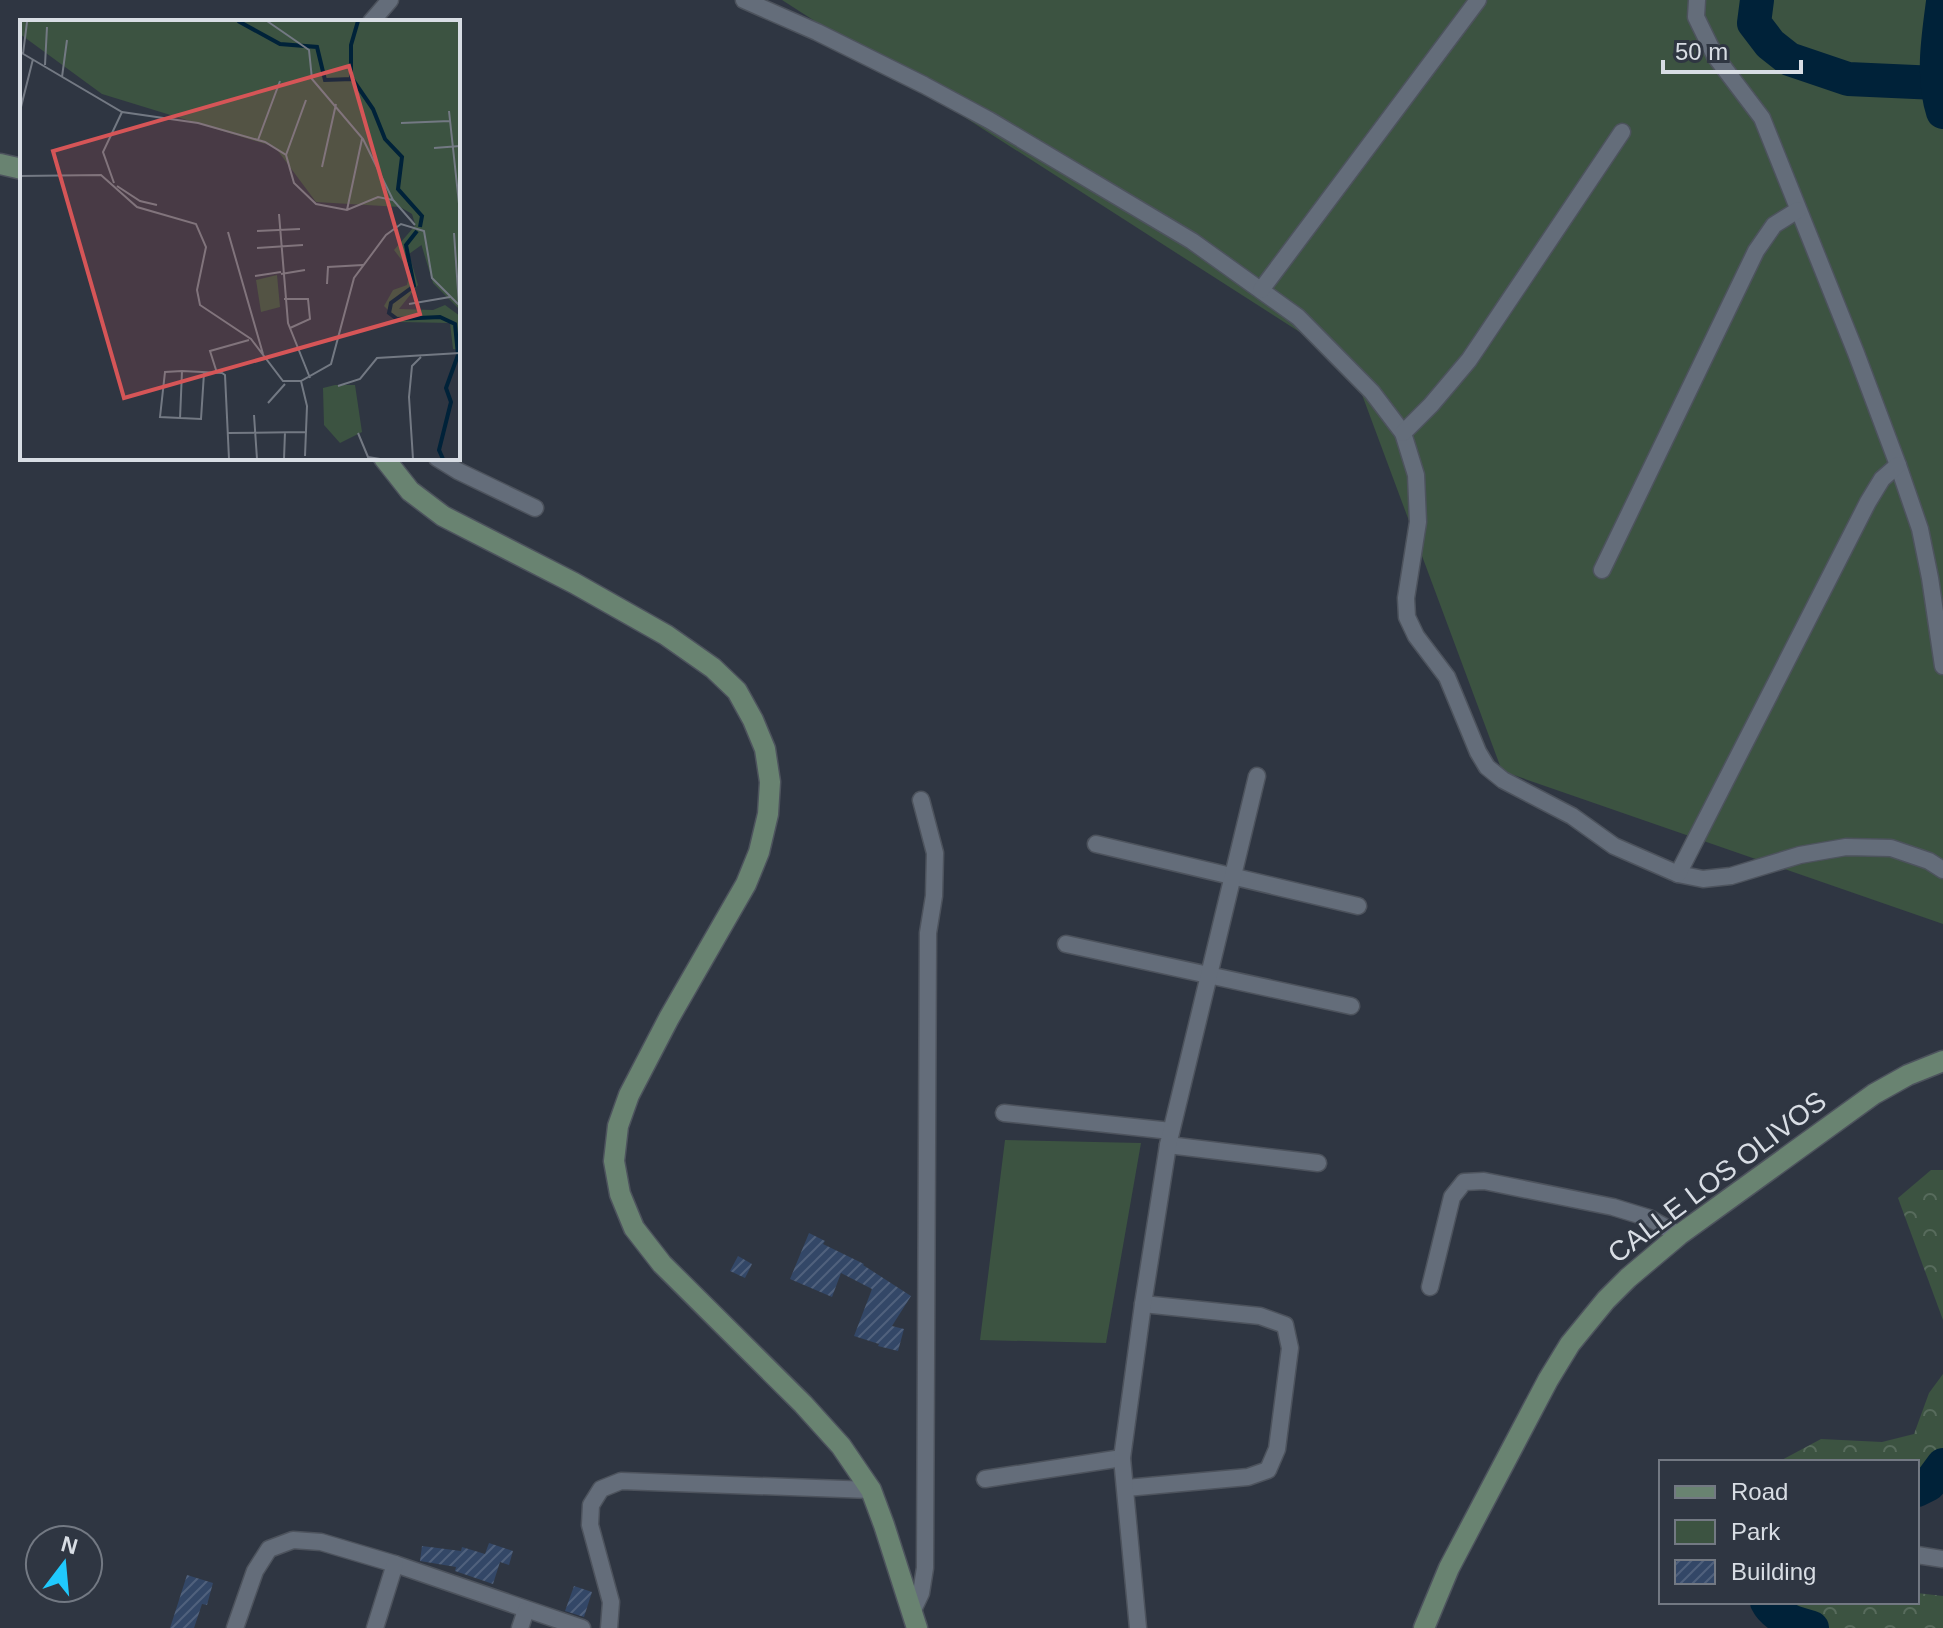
<svg xmlns="http://www.w3.org/2000/svg" width="1943" height="1628" font-family="Helvetica,sans-serif">
  <style>
    .forest { fill: url(#forest-crowns) }
    .green { fill: #3c5341 }
    .lines { fill: none; stroke-linecap: round; stroke-linejoin: round }
    .river { stroke: #002239; stroke-width: 34 }
    .building { fill: url(#building-hatch) }
    .street-casing { stroke: #4d535d; stroke-width: 19 }
    .secondary-casing { stroke: #4d535d; stroke-width: 23 }
    .street { stroke: #646d7a; stroke-width: 16 }
    .secondary { stroke: #698371; stroke-width: 20 }
    .labels { text-anchor: middle; dominant-baseline: central; stroke-width: 6; stroke-linejoin: round; paint-order: stroke }
    .street-label { font-size: 28px; fill: #d8dde4; stroke: #2f3642 }
    .inset-river { fill: none; stroke: #002239; stroke-width: 4 }
    .inset-road { fill: none; stroke: #737983; stroke-width: 2 }
    .view { fill: #d65557; fill-opacity: 0.15; stroke: #d65557; stroke-width: 4 }
    .inset-edge { fill: none; stroke: #d8dde4; stroke-width: 4 }
  </style>
  <defs>
    <pattern id="forest-crowns" width="20" height="18" patternUnits="userSpaceOnUse" patternTransform="scale(2)"><rect width="20" height="18" fill="#3c5341"/><path d="M2 6a3 3 0 1 1 6 0M12 15a3 3 0 1 1 6 0" fill="none" stroke="#576b5c"/></pattern>
    <pattern id="building-hatch" width="6" height="6" patternUnits="userSpaceOnUse" patternTransform="scale(2)"><rect width="6" height="6" fill="#334767"/><path d="M-1 1l2-2M0 6l6-6M5 7l2-2" fill="none" stroke="#50617d"/></pattern>
  </defs>
  <rect width="100%" height="100%" fill="#2f3642"/>
  <g class="forest">
    <polygon points="1931,1170 1943,1170 1943,1320 1898,1198"/>
    <polygon points="1943,1374 1943,1489 1917,1505 1917,1462 1778,1462 1821,1439 1882,1442 1914,1434 1929,1393"/>
    <polygon points="1917,1593 1943,1596 1943,1628 1782,1628 1765,1616 1759,1602 1917,1602"/>
  </g>
  <g class="green">
    <polygon points="782,0 1943,0 1943,924 1502,771 1351,365"/>
    <polygon points="1005,1140 1141,1143 1106,1343 980,1340"/>
  </g>
  <g class="lines">
    <g class="river">
      <polyline points="1757,0 1754,23 1770,44 1789,59 1848,79 1937,83"/>
      <path d="M1943 2C1938 39 1932 77 1943 112"/>
      <polyline points="1917,1490 1929,1484 1943,1465"/>
      <path d="M1767 1602C1775 1618 1796 1623 1812 1628"/>
    </g>
  </g>
  <g class="building">
    <polygon points="809,1233 825,1241 823,1244 864,1264 863,1265 911,1296 892,1326 904,1329 898,1351 878,1346 879,1344 854,1336 872,1289 841,1273 832,1297 790,1279"/>
    <polygon points="738,1256 752,1264 745,1278 730,1271"/>
    <polygon points="489,1543 513,1551 509,1565 500,1562 493,1584 455,1571 456,1567 420,1561 422,1546 461,1551 462,1547 485,1554"/>
    <polygon points="187,1575 213,1583 207,1605 202,1604 194,1628 170,1628"/>
    <polygon points="574,1586 592,1592 584,1617 565,1611"/>
  </g>
  <g class="lines">
    <defs>
      <g id="street">
        <polyline points="744,0 817,32 924,85 989,120 1192,241 1298,317 1372,392 1403,433 1416,475 1418,522 1406,598 1407,617 1416,636 1447,677 1478,752 1487,767 1503,780 1572,816 1614,846 1678,874 1703,879 1731,876 1800,855 1846,847 1891,848 1929,861 1943,870"/>
        <polyline points="1697,0 1696,17 1715,56 1762,118 1856,353 1898,465 1920,529 1930,578 1943,666"/>
        <polyline points="371,22 390,0"/>
        <polyline points="1261,290 1478,0"/>
        <polyline points="1403,433 1431,405 1469,360 1622,132"/>
        <polyline points="437,458 458,471 535,508"/>
        <polyline points="1602,570 1756,251 1774,225 1798,210"/>
        <polyline points="1096,844 1358,906"/>
        <polyline points="1678,874 1868,502 1882,479 1898,465"/>
        <polyline points="1066,944 1351,1006"/>
        <polyline points="1004,1113 1171,1131"/>
        <polyline points="1168,1145 1318,1163"/>
        <polyline points="1430,1287 1452,1197 1464,1182 1484,1181 1613,1207 1649,1218 1679,1235"/>
        <polyline points="985,1479 1122,1458"/>
        <polyline points="1126,1488 1248,1477 1268,1470 1277,1449 1290,1348 1285,1325 1260,1316 1143,1304"/>
        <polyline points="1917,1555 1943,1559"/>
        <polyline points="912,1612 921,1593 925,1568 928,933 934,896 935,853 921,800"/>
        <polyline points="235,1628 255,1571 269,1549 293,1540 321,1542 395,1564 582,1628"/>
        <polyline points="375,1628 395,1564"/>
        <polyline points="520,1628 526,1610"/>
        <polyline points="609,1628 611,1602 590,1525 591,1505 601,1489 621,1481 871,1490"/>
        <polyline points="1138,1628 1122,1458 1143,1304 1168,1145 1257,776"/>
      </g>
      <g id="secondary">
        <polyline points="0,164 22,169"/>
        <polyline points="384,458 410,491 443,516 574,583 666,635 713,668 737,691 753,720 765,749 770,782 768,814 759,852 746,884 669,1018 629,1095 618,1126 614,1161 620,1194 634,1228 662,1264 803,1404 841,1446 871,1490 884,1525 917,1628"/>
        <polyline points="1424,1628 1449,1568 1548,1380 1570,1344 1606,1300 1628,1278 1679,1235 1874,1094 1908,1075 1943,1061"/>
      </g>
    </defs>
    <use href="#street" class="street-casing"/>
    <use href="#secondary" class="secondary-casing"/>
    <use href="#street" class="street"/>
    <use href="#secondary" class="secondary"/>
  </g>
  <g class="labels">
    <g class="street-label">
      <text transform="translate(1717 1177) rotate(-37)">CALLE LOS OLIVOS</text>
    </g>
  </g>
  <g transform="translate(20 20)">
    <rect width="440" height="440" fill="#2f3642"/>
    <path d="M191 1H238L250 15 267 20 274 9 306 32 302 49 309 58 318 56 324 45 330 1H342L334 57 351 76 369 121 394 150 414 194 407 221 389 234 398 265 379 289 413 290 425 285 440 296V330L433 329 430 303 380 302 364 286 373 270 387 265 390 251 374 230 400 200 374 168 377 151 354 106 315 69 288 54 284 33 240 21 228 27Z" fill="#3c5341"/>
    <path d="M315 365H335L342 412 320 423 304 405 303 368Z" fill="#3c5341"/>
    <path d="M0 1H440V290L413 263 392 194 380 187 296 182 255 127 82 74 0 14ZM257 255 260 287 241 292 236 260Z" fill="#3c5341"/>
    <path class="inset-river" d="M218 1 260 24 297 27 305 60 332 59M338 1 331 25V57L353 89 365 119 382 137 378 169 402 196 400 207M397 211 386 225 394 266 371 283 369 293 377 299 420 297 435 304 438 335 426 368 431 382 419 430 423 439"/>
    <path class="inset-road" d="M247 1 289 30 292 59 343 119 373 180 395 205M0 32 102 92 178 103 245 122 266 135 274 163 296 184 327 190 358 177 373 180M3 34 7 2M25 45 27 7M42 57 47 20M0 91 13 39M429 91 440 193M381 103 430 101M238 120 260 61M414 128 440 126M266 135 286 80M302 147 316 84M0 156 81 155 117 187 176 204 186 227 177 270 180 285 231 319 263 361H281L311 344 334 258 366 215 381 204 404 211 412 258 440 286M94 163 83 132 102 92M97 166 120 181 137 185M327 190 342 119M259 194 268 303 290 358M237 211 280 209M208 212 243 334M434 213 439 285M237 228 283 225M261 254 285 250M235 256 261 252M307 264 308 247 343 245M264 279H288L290 299 270 308M389 284 430 277M184 353 181 399 140 397 145 352 162 351 202 353 205 355 209 439M197 353 190 331 229 320M281 361 287 386 285 436M318 366 340 359 357 338 440 333M248 383 265 364M234 395 237 439M160 399 162 351M208 413 286 412M338 413 348 437 360 439M264 439 265 412M393 439 389 377 392 346 401 337"/>
    <path class="view" d="M329 46 400 294 104 378 33 131Z"/>
    <rect width="440" height="440" class="inset-edge"/>
  </g>
  <rect x="1659" y="1460" width="260" height="144" fill="#2f3642" stroke="#737983" stroke-width="2"/>
  <rect x="1675" y="1486" width="40" height="12" fill="#698371" stroke="#737983" stroke-width="2"/>
  <text x="1731" y="1500" font-size="24" fill="#d8dde4">Road</text>
  <rect x="1675" y="1520" width="40" height="24" fill="#3c5341" stroke="#737983" stroke-width="2"/>
  <text x="1731" y="1540" font-size="24" fill="#d8dde4">Park</text>
  <rect x="1675" y="1560" width="40" height="24" fill="url(#building-hatch)" stroke="#737983" stroke-width="2"/>
  <text x="1731" y="1580" font-size="24" fill="#d8dde4">Building</text>
  <g transform="translate(64 1564) rotate(16)"><circle r="38" fill="#2f3642" stroke="#737983" stroke-width="2"/>
  <path d="M0-6L14 30L0 20L-14 30Z" fill="#20c9fd"/>
  <text y="-12" font-size="22" font-weight="bold" text-anchor="middle" fill="#d8dde4">N</text>
  </g>
  <path d="M1663 60v12h138v-12" fill="none" stroke="#d8dde4" stroke-width="4"/>
  <text x="1675" y="60" font-size="24" fill="#d8dde4" stroke="#2f3642" stroke-width="6" paint-order="stroke">50 m</text>
</svg>
